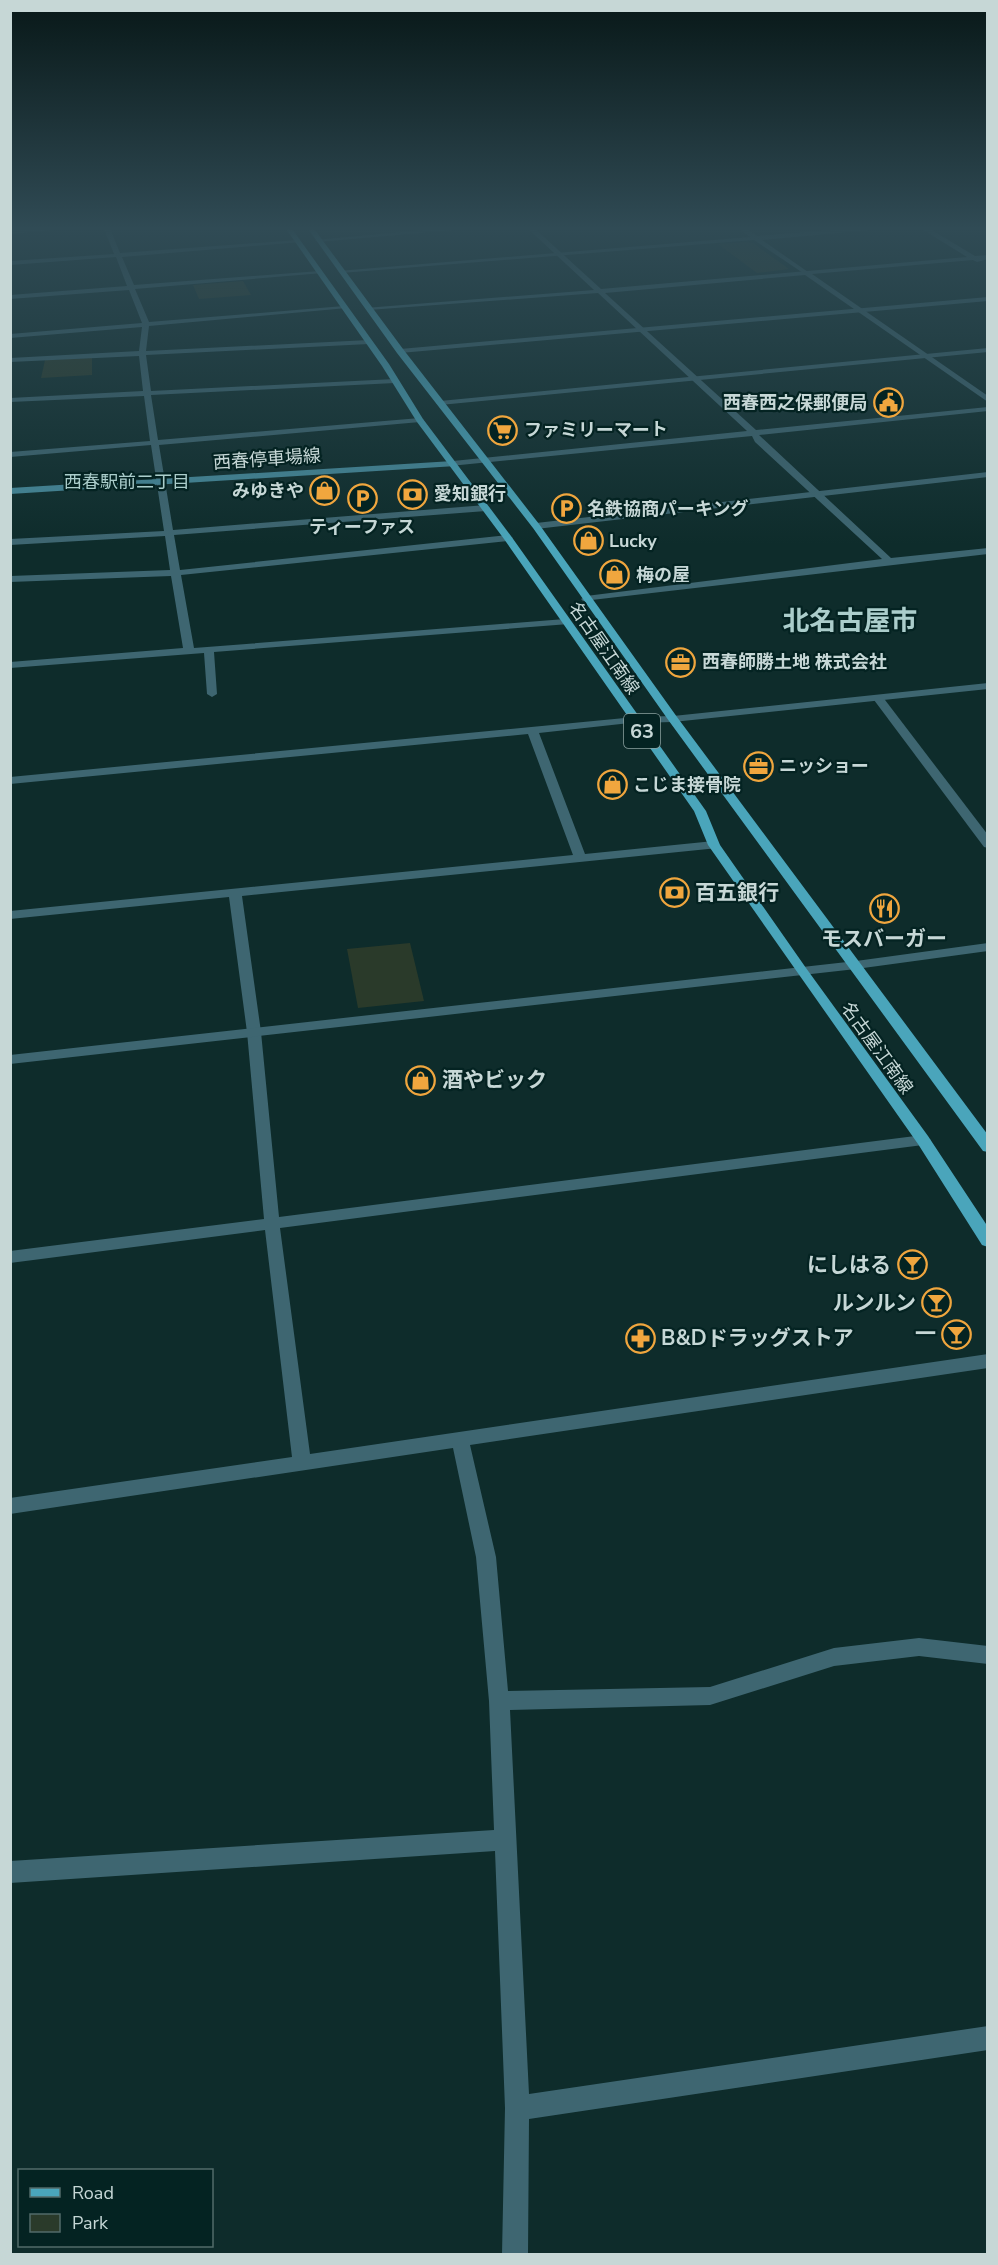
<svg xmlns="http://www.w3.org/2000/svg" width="998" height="2265" font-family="'Nunito Sans','Noto Sans JP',sans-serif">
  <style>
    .green { fill: #2a3a2a }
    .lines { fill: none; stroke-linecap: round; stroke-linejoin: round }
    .minor { fill: #3e6671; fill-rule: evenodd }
    .tertiary { fill: #3e6671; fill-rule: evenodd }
    .secondary { fill: #468a9b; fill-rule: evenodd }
    .primary { fill: #4aa5bb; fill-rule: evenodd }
    .labels { text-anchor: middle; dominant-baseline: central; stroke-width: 4.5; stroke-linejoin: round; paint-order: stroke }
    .far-poi-label { font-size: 18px; font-weight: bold; fill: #c6d7d6; stroke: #042322; text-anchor: start }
    .far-street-label { font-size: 18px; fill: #c6d7d6; stroke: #042322 }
    .far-neighbourhood-label { font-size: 18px; fill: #abcdcb; stroke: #042322 }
    .shield { fill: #042322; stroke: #8ca1a0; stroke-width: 1.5 }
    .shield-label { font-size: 20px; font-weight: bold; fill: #c6d7d6 }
    .poi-label { font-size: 21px; font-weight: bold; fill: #c6d7d6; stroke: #042322; text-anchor: start }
    .far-town-label { font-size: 27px; font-weight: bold; fill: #abcdcb; stroke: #042322 }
  </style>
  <rect width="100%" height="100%" fill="#0e2c2b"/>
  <g class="green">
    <polygon points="746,242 753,243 789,269 757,273 718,244"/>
    <polygon points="243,281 251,295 199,299 193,285"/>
    <polygon points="92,358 92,375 41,378 45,360"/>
    <polygon points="410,943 424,1001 358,1008 347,949"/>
  </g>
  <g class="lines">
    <g class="minor">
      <polygon points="63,226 99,226 10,234 10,230"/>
      <polygon points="103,226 109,226 120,253 298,240 301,242 122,257 134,285 320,271 323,273 135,289 149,322 344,306 347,308 149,326 146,351 369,340 373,342 369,344 146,355 151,391 395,379 399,381 395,383 151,395 158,440 420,418 424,420 420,422 159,445 173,530 486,505 490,508 486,511 174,535 180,570 508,535 513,538 508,541 181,575 194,648 565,619 570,622 569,624 214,652 217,694 212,697 207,694 204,653 10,668 10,662 183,648 171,576 10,582 10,576 170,570 165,536 10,545 10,539 164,531 151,445 10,457 10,452 150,441 144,396 10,402 10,398 143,391 139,356 10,362 10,358 139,351 142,327 10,338 10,334 142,323 129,290 10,299 10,295 127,286 116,257 10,265 10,261 114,254"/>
      <polygon points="467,226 499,226 318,242 315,240"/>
      <polygon points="735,226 743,226 757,236 882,226 914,226 762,240 808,272 806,275 754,240 341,273 338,271 750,237"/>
      <polygon points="988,297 988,301 400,353 396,351 400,349"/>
      <polygon points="988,348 988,352 440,405 436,403 440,401"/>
      <polygon points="988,472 988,477 536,529 532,526 536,523"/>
      <polygon points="878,695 882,696 988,835 988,848 984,847 874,700 873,698"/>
      <polygon points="635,717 640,720 639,722 539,733 585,854 714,841 720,845 718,848 242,896 261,1032 279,1217 923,1135 931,1140 923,1145 280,1228 310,1454 988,1354 988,1368 470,1445 496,1557 508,1691 710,1687 834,1648 919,1638 988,1646 988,1664 919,1656 834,1666 710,1705 510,1710 529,2094 988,2026 988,2050 529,2119 528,2254 502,2254 505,2108 495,1851 10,1883 10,1861 494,1830 489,1701 476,1557 453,1448 10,1514 10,1498 292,1457 265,1230 10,1263 10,1251 264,1219 247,1032 229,897 10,919 10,911 573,855 528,734 10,784 10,777"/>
    </g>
    <g class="tertiary">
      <polygon points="525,226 532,226 601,289 967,257 917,226 925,226 975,256 988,255 988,259 977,262 973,260 812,274 988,396 988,402 805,275 605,293 756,430 988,407 988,411 759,435 891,558 988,548 988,554 583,601 581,599 586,596 882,559 755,442 752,436 450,466 449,464 453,461 747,431 598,293 368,310 365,308 594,290"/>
      <polygon points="988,683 988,689 673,722 635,723 630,720 635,717 673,716"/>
      <polygon points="988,943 988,951 856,969 10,1064 10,1055 856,961"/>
    </g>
    <polygon class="secondary" points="453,461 457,464 456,466 10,494 10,488"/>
    <g class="primary">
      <polygon points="284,226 290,226 389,364 423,419 511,536 706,811 720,845 806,968 928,1136 988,1227 988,1247 982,1245 918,1144 708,845 694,811 504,539 417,422 382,366"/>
      <polygon points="306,226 312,226 403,349 539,524 677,717 988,1135 988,1152 983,1151 669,721 533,528 397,353"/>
    </g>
  </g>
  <linearGradient id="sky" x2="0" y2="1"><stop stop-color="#081818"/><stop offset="0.42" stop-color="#304b55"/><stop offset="1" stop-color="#304b55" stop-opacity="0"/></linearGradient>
  <rect width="998" height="544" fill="url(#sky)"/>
  <defs>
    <symbol id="civic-ring" viewBox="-11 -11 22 22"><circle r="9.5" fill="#042322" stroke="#f0a63e" stroke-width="1.5"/><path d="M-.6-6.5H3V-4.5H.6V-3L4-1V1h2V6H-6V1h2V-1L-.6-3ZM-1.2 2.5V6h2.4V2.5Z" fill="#f0a63e"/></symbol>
    <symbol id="supermarket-ring" viewBox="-11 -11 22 22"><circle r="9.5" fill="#042322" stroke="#f0a63e" stroke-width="1.5"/><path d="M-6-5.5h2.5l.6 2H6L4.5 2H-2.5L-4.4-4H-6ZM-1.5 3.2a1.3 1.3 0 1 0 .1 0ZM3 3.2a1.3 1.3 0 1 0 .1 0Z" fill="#f0a63e"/></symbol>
    <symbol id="shop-ring" viewBox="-11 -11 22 22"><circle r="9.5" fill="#042322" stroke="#f0a63e" stroke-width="1.5"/><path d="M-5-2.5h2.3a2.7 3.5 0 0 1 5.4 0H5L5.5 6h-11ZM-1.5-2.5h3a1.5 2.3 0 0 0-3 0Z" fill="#f0a63e"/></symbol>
    <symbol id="bank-ring" viewBox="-11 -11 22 22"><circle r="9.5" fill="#042322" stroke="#f0a63e" stroke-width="1.5"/><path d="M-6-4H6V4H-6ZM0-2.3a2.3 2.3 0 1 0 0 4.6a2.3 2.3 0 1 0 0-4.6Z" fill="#f0a63e"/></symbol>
    <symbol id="parking-ring" viewBox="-11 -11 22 22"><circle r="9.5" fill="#042322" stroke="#f0a63e" stroke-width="1.5"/><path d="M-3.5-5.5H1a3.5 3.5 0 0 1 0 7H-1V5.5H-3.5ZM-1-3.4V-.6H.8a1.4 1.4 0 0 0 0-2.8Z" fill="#f0a63e"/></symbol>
    <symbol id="office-ring" viewBox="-11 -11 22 22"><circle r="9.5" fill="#042322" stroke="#f0a63e" stroke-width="1.5"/><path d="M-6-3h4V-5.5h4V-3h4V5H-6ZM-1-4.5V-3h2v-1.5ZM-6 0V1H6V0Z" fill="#f0a63e"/></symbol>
    <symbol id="restaurant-ring" viewBox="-11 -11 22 22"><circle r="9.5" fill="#042322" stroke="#f0a63e" stroke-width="1.5"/><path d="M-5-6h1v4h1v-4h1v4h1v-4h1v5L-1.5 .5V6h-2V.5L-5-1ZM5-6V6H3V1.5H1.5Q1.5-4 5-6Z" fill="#f0a63e"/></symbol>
    <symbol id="bar-ring" viewBox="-11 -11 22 22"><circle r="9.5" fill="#042322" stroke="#f0a63e" stroke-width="1.5"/><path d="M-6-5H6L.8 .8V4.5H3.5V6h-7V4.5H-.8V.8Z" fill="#f0a63e"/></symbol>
    <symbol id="pharmacy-ring" viewBox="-11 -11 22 22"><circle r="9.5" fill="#042322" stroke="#f0a63e" stroke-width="1.5"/><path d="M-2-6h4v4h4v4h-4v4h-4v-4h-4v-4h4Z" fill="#f0a63e"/></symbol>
  </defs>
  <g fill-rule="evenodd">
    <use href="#civic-ring" x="872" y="386" width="33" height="33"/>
    <use href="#supermarket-ring" x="486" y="414" width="33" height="33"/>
    <use href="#shop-ring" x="308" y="474" width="33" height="33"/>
    <use href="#bank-ring" x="396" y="478" width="33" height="33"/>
    <use href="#parking-ring" x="346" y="482" width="33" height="33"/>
    <use href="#parking-ring" x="550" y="492" width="33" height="33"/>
    <use href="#shop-ring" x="572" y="524" width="33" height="33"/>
    <use href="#shop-ring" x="598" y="558" width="33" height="33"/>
    <use href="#office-ring" x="664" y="646" width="33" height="33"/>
    <use href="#office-ring" x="742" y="750" width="33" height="33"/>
    <use href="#shop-ring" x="596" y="768" width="33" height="33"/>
    <use href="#bank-ring" x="658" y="876" width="33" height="33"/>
    <use href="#restaurant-ring" x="868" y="892" width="33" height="33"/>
    <use href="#shop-ring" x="404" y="1064" width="33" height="33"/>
    <use href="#bar-ring" x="896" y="1248" width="33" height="33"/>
    <use href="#bar-ring" x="920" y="1286" width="33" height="33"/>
    <use href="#bar-ring" x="940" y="1318" width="33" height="33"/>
    <use href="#pharmacy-ring" x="624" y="1322" width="33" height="33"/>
  </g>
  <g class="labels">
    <g class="far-poi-label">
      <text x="867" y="403" text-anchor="end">西春西之保郵便局</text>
      <text x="524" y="430">ファミリーマート</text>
      <text x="304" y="491" text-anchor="end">みゆきや</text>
      <text x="434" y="494">愛知銀行</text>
      <text x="587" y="509">名鉄協商パーキング</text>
      <text x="362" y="527" text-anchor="middle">ティーファス</text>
      <text x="609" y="541">Lucky</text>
      <text x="636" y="575">梅の屋</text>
      <text x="702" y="662">西春師勝土地 株式会社</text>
      <text x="779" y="766">ニッショー</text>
      <text x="633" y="785">こじま接骨院</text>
    </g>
    <g class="far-street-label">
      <text transform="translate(267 459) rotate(-4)">西春停車場線</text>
      <text transform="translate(604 648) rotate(55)">名古屋江南線</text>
      <text transform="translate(877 1048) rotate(54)">名古屋江南線</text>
    </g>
    <g class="far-neighbourhood-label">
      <text x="127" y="482">西春駅前二丁目</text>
    </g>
    <rect class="shield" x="624" y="714" width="36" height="34" rx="4.5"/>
    <g class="shield-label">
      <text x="642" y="731">63</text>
    </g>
    <g class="poi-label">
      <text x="695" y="893">百五銀行</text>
      <text x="884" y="939" text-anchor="middle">モスバーガー</text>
      <text x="442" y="1080">酒やビック</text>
      <text x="891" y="1265" text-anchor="end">にしはる</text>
      <text x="916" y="1303" text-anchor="end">ルンルン</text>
      <text x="936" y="1334" text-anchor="end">一</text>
      <text x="661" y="1338">B&amp;Dドラッグストア</text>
    </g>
    <g class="far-town-label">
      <text x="850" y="621">北名古屋市</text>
    </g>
  </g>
  <rect width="998" height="2265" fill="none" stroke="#c6d7d6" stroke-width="24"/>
  <rect x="18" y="2169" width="195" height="78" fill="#042322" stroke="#526b6a" stroke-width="1.5"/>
  <rect x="30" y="2188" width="30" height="9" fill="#4aa5bb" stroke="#526b6a" stroke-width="1.5"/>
  <text x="72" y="2199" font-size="18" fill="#c6d7d6">Road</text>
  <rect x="30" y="2214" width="30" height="18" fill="#2a3a2a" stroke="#526b6a" stroke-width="1.5"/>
  <text x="72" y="2229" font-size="18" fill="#c6d7d6">Park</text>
</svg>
